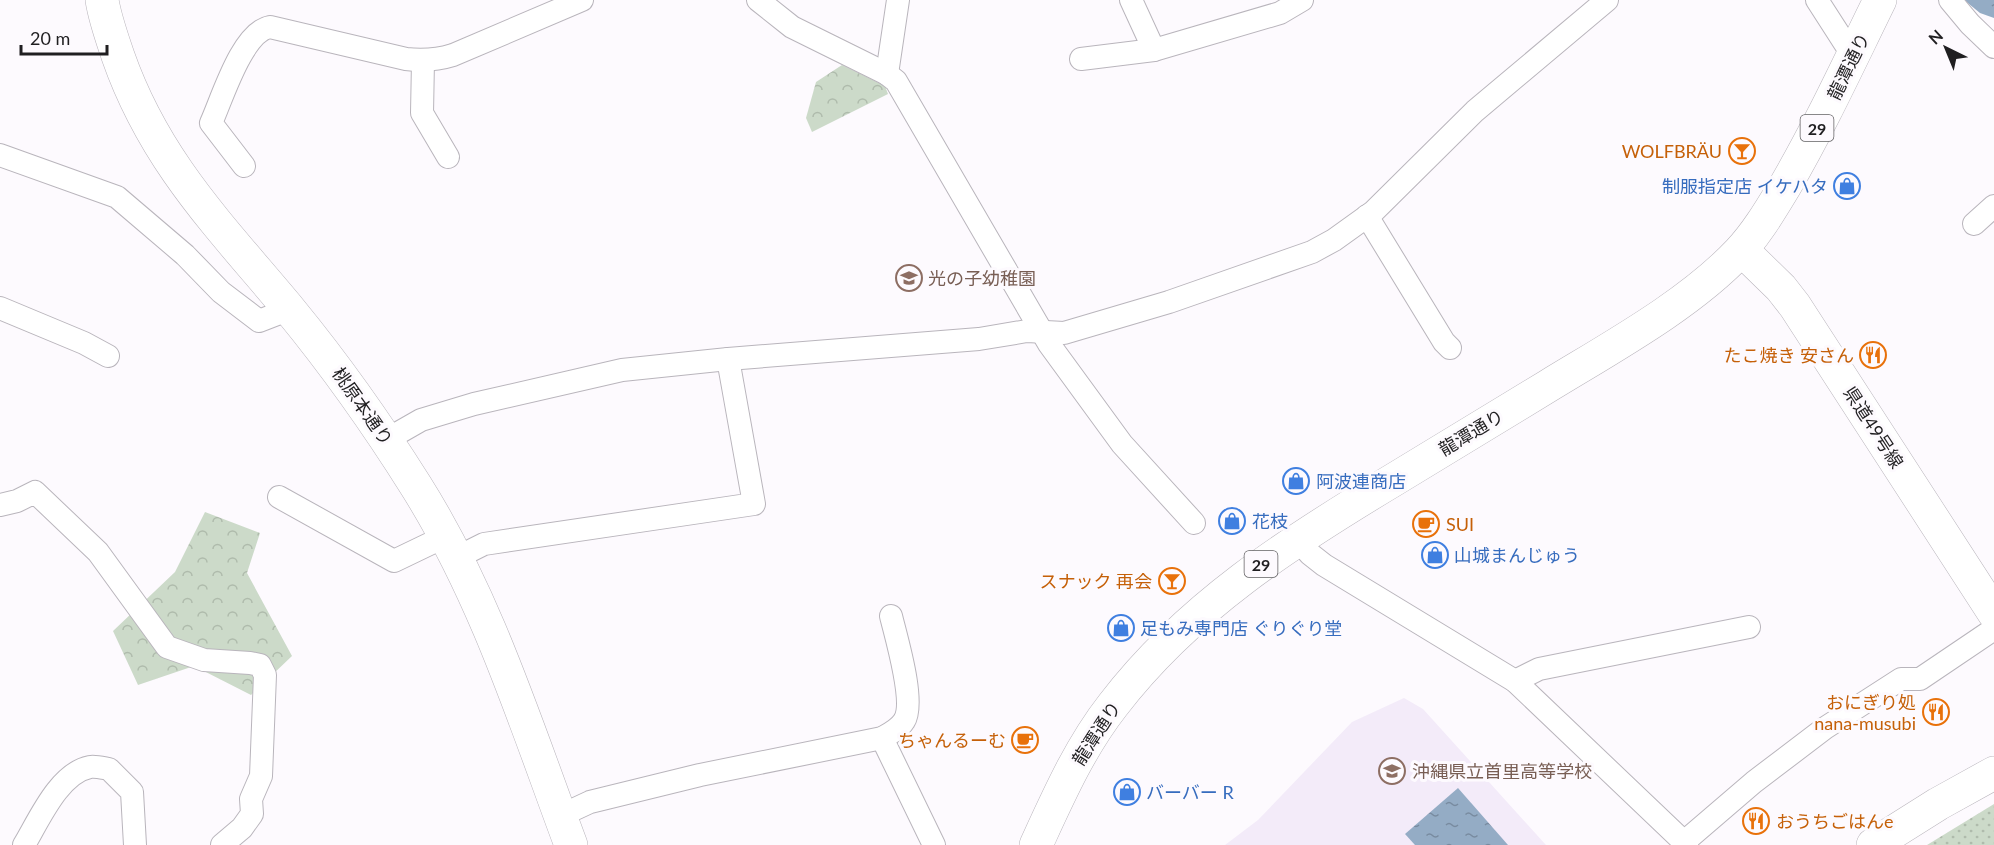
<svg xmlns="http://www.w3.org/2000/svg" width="1994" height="845" font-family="Lato,'Noto Sans JP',sans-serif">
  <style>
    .built { fill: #f3ebf9 }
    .forest { fill: url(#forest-crowns) }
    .park { fill: url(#park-dots) }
    .water { fill: url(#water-ripples) }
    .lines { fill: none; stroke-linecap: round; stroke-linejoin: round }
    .street-casing { stroke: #b9b5bc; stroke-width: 24 }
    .secondary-casing { stroke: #b9b5bc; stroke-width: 34 }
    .primary-casing { stroke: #b9b5bc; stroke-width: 34 }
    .street { stroke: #fff; stroke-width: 22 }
    .secondary { stroke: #fff; stroke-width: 33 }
    .primary { stroke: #fff; stroke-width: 33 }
    .labels { text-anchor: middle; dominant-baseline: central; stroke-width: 6; stroke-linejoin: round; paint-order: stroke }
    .shield { fill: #fdfafe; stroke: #626163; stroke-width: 1.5 }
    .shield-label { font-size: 16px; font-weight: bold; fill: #201f21 }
    .street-label { font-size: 18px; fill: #201f21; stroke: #fdfafe }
    .food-label { font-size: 18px; fill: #c56008; stroke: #fdfafe; text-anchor: end }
    .shop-label { font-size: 18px; fill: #366cbe; stroke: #fdfafe; text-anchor: start }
    .education-label { font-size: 18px; fill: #785e54; stroke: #fdfafe; text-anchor: start }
  </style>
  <defs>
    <pattern id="forest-crowns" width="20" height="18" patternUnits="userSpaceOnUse" patternTransform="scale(1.5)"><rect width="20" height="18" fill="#ccdac9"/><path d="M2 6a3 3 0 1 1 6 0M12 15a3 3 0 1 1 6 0" fill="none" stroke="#afbbac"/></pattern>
    <pattern id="park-dots" width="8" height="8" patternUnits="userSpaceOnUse" patternTransform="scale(1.5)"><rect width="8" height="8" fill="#ccdac9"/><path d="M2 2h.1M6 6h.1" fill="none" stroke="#afbbac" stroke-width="1.8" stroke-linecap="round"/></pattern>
    <pattern id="water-ripples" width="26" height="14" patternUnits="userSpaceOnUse" patternTransform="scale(1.5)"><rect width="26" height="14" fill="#94acc5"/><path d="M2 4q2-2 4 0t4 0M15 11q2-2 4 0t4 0" fill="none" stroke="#788ba0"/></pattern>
  </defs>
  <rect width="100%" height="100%" fill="#fdfafe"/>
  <polygon class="built" points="1404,698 1423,709 1546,845 1225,845 1258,820 1352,722"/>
  <g class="forest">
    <polygon points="842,65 885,86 888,94 812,132 806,118 816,82"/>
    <polygon points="205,512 260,533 247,573 292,656 251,695 194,666 138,685 113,631 175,572"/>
  </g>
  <polygon class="park" points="1994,804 1994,845 1927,845"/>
  <g class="water">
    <polygon points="1964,0 1994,0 1994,18 1980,13"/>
    <polygon points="1458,788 1508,845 1415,845 1405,834"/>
  </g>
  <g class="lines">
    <defs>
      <g id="street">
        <polyline points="758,0 792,27 887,74 896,81 1049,344 1122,444 1194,523"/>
        <polyline points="1131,0 1154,50"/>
        <polyline points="1817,0 1853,56"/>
        <polyline points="1950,0 1970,24 1994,47"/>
        <polyline points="1081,59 1154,50 1280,13 1302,0"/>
        <polyline points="423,61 422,113 448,157"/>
        <polyline points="887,74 898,0"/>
        <polyline points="0,155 117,197 185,255 221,292 259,321 290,309"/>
        <path d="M244 166 211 123C222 99 242 32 270 27L406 59C423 61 437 60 453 55L582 0"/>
        <polyline points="1367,216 1444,342 1450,348"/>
        <polyline points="1974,224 1994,206"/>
        <polyline points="0,308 84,343 108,356"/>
        <polyline points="386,440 421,420 474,404 622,370 728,359 979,339 1027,331 1064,333 1169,302 1312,252 1334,240 1373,212 1475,111 1607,0"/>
        <polyline points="279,497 394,561 446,536"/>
        <polyline points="0,505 17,501 35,492 98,552 167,647 204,660 250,663 260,665 265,675 261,776 251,799 252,814 242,828 222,845"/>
        <polyline points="1296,538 1310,554 1324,565 1515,681 1687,845"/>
        <polyline points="458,557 484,544 754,504 728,359"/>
        <polyline points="1515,681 1539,669 1749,627"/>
        <polyline points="882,738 934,845"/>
        <path d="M560 816 590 802 700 775 882 738C891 733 899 729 904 721 916 703 896 637 891 616"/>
        <polyline points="1684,842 1754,782 1825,728 1901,679 1920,679 1994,629"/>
        <path d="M24 845C39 820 59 773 90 767 95 766 103 768 109 769L132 792 135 845"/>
      </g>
      <g id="secondary">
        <path d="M102 0C105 19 112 38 118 56 155 162 221 227 290 310 336 366 377 424 416 486 486 597 525 722 571 845"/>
        <polyline points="1742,250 1781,288 1795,306 1994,613"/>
        <polyline points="1873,845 1938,804 1994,773"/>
      </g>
      <path id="primary" d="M1036 845C1058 797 1080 747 1113 705 1188 607 1290 542 1395 479 1446 448 1497 417 1548 386 1610 348 1689 305 1739 252 1757 233 1771 209 1785 186 1820 126 1849 63 1880 0"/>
    </defs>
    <use href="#street" class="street-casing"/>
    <use href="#secondary" class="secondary-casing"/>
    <use href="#primary" class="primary-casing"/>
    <use href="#street" class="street"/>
    <use href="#secondary" class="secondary"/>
    <use href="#primary" class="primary"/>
  </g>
  <defs>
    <symbol id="bar-ring" viewBox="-11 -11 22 22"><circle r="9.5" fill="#fdfafe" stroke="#e8710a" stroke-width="1.5"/><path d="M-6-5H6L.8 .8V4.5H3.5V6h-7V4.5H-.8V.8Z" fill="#e8710a"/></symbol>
    <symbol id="shop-ring" viewBox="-11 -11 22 22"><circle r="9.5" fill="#fdfafe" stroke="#3f7fe0" stroke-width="1.5"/><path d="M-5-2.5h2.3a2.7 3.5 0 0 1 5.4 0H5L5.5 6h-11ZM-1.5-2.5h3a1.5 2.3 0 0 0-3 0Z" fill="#3f7fe0"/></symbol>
    <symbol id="school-ring" viewBox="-11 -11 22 22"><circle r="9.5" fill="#fdfafe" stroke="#8d6e63" stroke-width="1.5"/><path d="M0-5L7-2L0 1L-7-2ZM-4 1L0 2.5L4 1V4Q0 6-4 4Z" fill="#8d6e63"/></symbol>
    <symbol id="restaurant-ring" viewBox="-11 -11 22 22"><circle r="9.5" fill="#fdfafe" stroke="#e8710a" stroke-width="1.5"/><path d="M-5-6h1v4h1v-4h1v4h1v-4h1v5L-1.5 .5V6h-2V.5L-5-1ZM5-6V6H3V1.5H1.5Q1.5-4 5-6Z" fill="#e8710a"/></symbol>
    <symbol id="cafe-ring" viewBox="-11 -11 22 22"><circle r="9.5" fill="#fdfafe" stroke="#e8710a" stroke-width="1.5"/><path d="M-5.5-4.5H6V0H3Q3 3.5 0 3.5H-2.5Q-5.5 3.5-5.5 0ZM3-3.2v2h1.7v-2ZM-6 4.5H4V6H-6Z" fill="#e8710a"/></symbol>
  </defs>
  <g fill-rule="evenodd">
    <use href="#bar-ring" x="1727" y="136" width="30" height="30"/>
    <use href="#shop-ring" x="1832" y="171" width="30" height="30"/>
    <use href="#school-ring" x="894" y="263" width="30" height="30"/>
    <use href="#restaurant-ring" x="1858" y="340" width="30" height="30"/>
    <use href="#shop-ring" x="1281" y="466" width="30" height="30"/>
    <use href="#shop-ring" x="1217" y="506" width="30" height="30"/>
    <use href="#cafe-ring" x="1411" y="509" width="30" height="30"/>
    <use href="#shop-ring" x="1420" y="540" width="30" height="30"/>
    <use href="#bar-ring" x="1157" y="566" width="30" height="30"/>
    <use href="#shop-ring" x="1106" y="613" width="30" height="30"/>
    <use href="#restaurant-ring" x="1921" y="697" width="30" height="30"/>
    <use href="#cafe-ring" x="1010" y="725" width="30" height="30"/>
    <use href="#school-ring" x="1377" y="756" width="30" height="30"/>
    <use href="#shop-ring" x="1112" y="777" width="30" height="30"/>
    <use href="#restaurant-ring" x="1741" y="806" width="30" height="30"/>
  </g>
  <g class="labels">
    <g class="shield">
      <rect x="1800.5" y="115" width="33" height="26" rx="4.5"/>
      <rect x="1244.5" y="551" width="33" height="26" rx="4.5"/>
    </g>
    <g class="shield-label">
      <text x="1817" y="128">29</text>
      <text x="1261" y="564">29</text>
    </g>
    <g class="street-label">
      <text transform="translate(1848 66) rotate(-64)">龍潭通り</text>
      <text transform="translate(363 406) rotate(55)">桃原本通り</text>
      <text transform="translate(1874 427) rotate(57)">県道49号線</text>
      <text transform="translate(1471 432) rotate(-31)">龍潭通り</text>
      <text transform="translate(1096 733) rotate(-57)">龍潭通り</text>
    </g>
    <g class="food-label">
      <text x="1722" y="151">WOLFBRÄU</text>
      <text x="1854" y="355">たこ焼き 安さん</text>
      <text x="1446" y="524" text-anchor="start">SUI</text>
      <text x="1152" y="581">スナック 再会</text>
      <text x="1916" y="702">おにぎり処<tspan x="1916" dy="21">nana-musubi</tspan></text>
      <text x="1006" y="740">ちゃんるーむ</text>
      <text x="1776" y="821" text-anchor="start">おうちごはんe</text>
    </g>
    <g class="shop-label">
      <text x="1828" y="186" text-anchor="end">制服指定店 イケハタ</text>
      <text x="1316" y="481">阿波連商店</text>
      <text x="1252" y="521">花枝</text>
      <text x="1454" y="555">山城まんじゅう</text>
      <text x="1140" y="628">足もみ専門店 ぐりぐり堂</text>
      <text x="1146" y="792">バーバー R</text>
    </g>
    <g class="education-label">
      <text x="928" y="278">光の子幼稚園</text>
      <text x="1412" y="771">沖縄県立首里高等学校</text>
    </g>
  </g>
  <g transform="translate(1946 48) rotate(317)" stroke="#fdfafe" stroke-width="4.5" paint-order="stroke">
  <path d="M0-4.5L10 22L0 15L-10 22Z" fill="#201f21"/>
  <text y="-9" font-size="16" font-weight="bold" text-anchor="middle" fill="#201f21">N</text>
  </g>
  <path d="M21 45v9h86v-9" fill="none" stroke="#201f21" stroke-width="3"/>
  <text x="30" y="45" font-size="18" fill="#201f21" stroke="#fdfafe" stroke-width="4.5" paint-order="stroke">20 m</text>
</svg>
